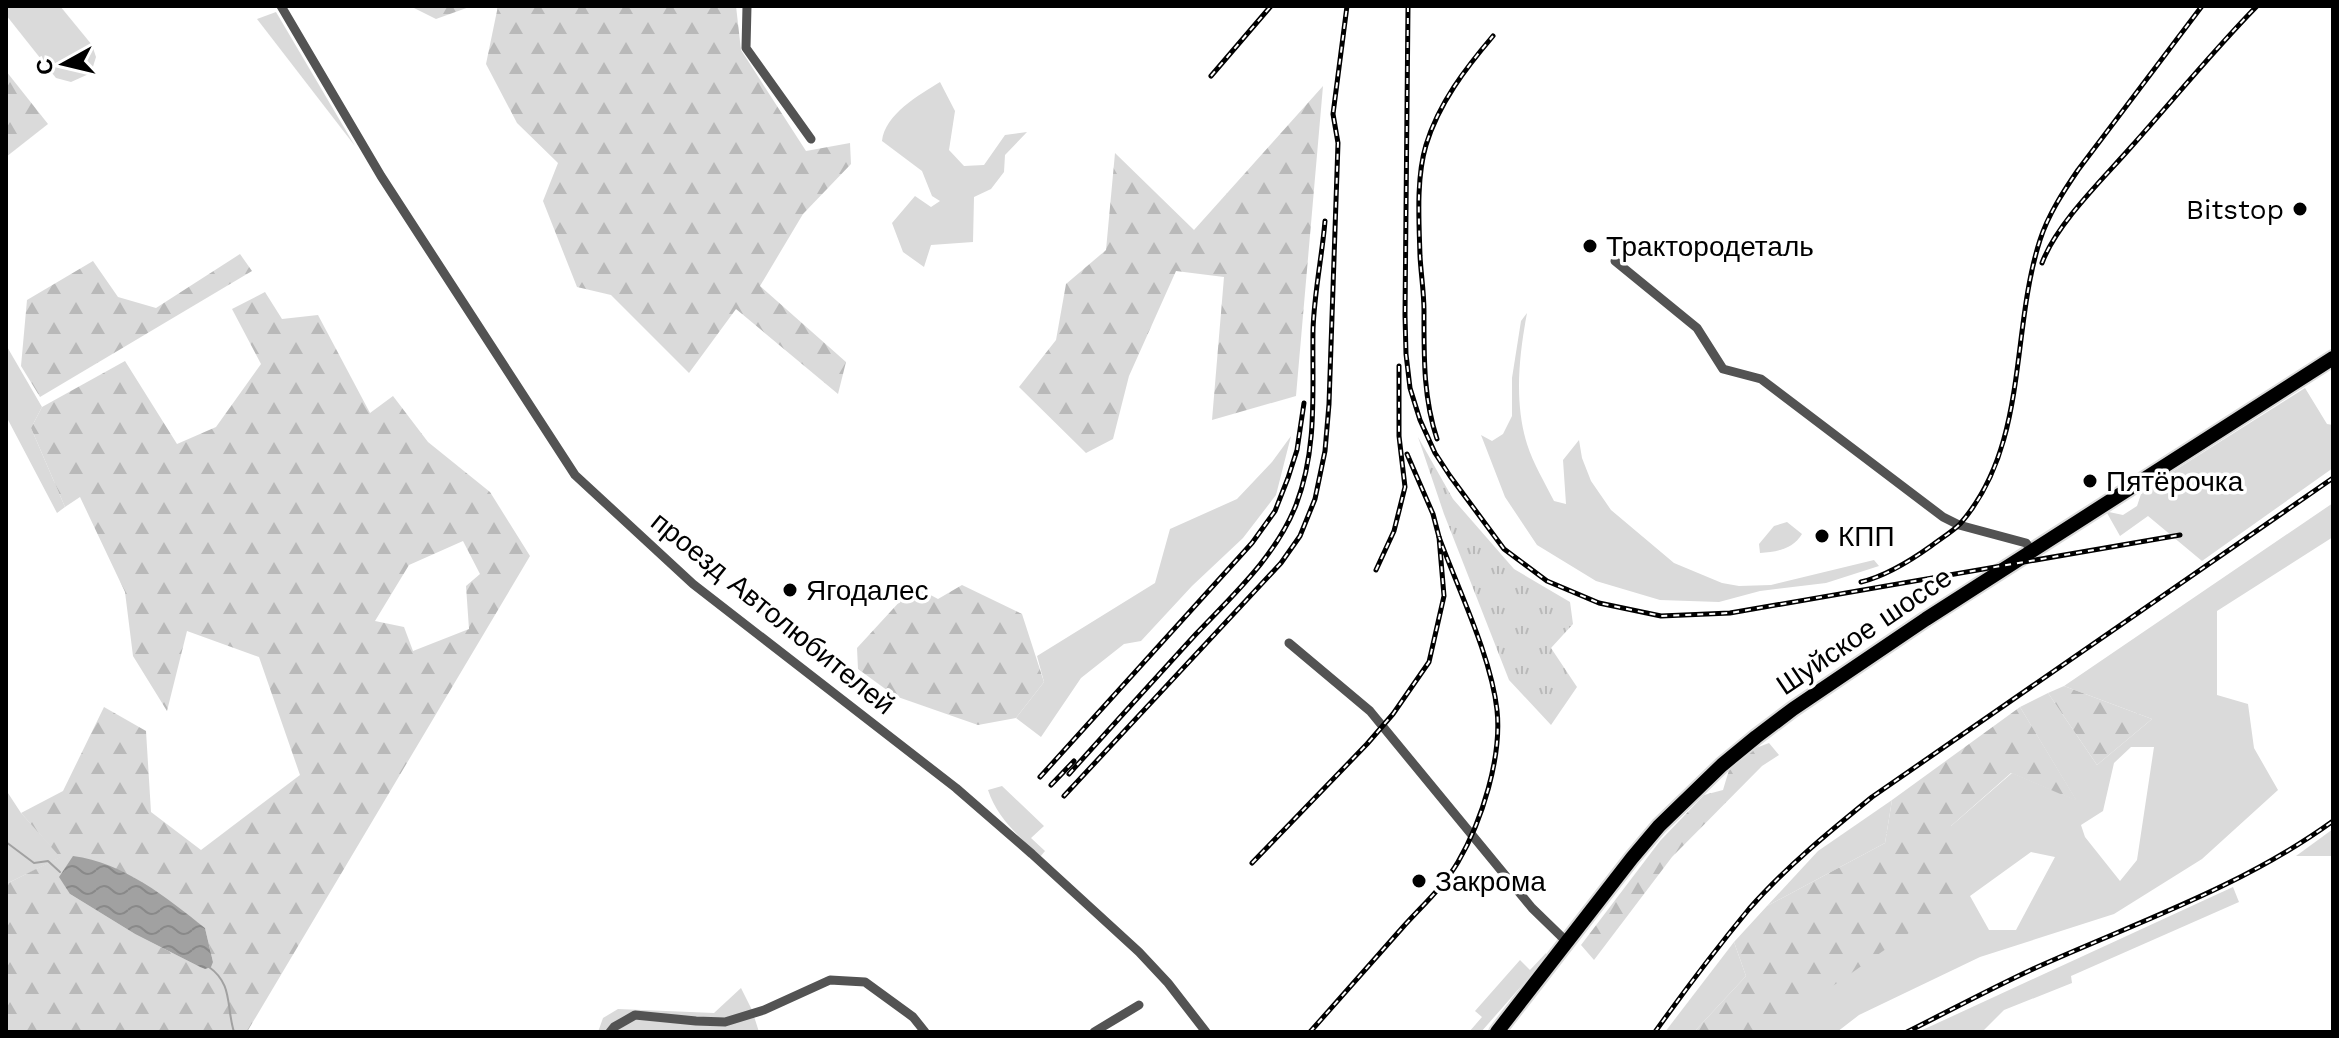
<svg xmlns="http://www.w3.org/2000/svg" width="2339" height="1038" font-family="'Work Sans',sans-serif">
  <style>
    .grass { fill: #dadada; fill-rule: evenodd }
    .forest { fill: url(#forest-firs); fill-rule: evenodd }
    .park { fill: url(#park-tufts) }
    .water { fill: url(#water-waves) }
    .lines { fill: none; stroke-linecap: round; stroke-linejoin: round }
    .stream { stroke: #a1a1a1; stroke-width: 2 }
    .primary-casing { stroke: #dbdbdb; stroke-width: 18 }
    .minor { stroke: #535353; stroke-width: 9 }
    .primary { stroke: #000; stroke-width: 14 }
    .rail-casing { stroke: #000; stroke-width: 5 }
    .rail { stroke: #fff; stroke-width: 2; stroke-dasharray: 6; stroke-linecap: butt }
    .poi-dot { fill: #000; stroke: #fff; stroke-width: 3 }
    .labels { text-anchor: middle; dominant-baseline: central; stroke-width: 7; stroke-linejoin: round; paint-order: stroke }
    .poi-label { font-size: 28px; fill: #000; stroke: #fff; text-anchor: start }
    .street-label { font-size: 28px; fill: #000; stroke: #fff }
  </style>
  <defs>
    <pattern id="forest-firs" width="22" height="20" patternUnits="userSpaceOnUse" patternTransform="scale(2)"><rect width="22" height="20" fill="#dadada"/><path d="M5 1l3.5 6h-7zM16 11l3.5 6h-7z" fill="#b9b9b9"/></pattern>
    <pattern id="park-tufts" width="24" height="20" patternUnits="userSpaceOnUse" patternTransform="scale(2)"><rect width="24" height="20" fill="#dadada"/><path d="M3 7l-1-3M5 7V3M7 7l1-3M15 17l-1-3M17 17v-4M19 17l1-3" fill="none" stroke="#b9b9b9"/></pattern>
    <pattern id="water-waves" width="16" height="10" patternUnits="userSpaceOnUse" patternTransform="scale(2)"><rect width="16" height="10" fill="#a1a1a1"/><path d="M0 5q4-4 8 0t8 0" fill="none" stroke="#898989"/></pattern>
  </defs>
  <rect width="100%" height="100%" fill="#fff"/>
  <g class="grass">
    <polygon points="6,6 60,6 92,45 96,57 91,73 71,82 56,78 6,15"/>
    <polygon points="276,12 355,146 257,19"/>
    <path d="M940 82 955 111 949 150 964 166 984 165 1005 135 1027 132 1005 155 1004 172 991 189 974 197 973 242 931 245 924 267 903 252 892 223 915 196 931 207 940 201 932 196 922 171 882 141C885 114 919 95 940 82Z"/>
    <path d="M1527 313C1519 356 1514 402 1527 444 1533 463 1545 483 1554 501L1566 504 1563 460 1579 440 1582 458 1591 481 1611 510 1674 563 1722 583 1739 586 1771 585 1874 560 1879 566 1826 583 1760 591 1719 602 1660 600 1596 581 1537 545 1505 497 1481 435 1492 441 1503 434 1512 416V378L1521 321Z"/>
    <polygon points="6,345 42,407 31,428 65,507 57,513 6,416"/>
    <polygon points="2305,388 2327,424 2333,425 2333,468 2202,561 2148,516 2120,536 2107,513 2109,512 2123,515 2137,506 2142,491"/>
    <polygon points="1291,436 1276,495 1243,538 1192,586 1141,641 1124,644 1081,678 1041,737 1016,718 1044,682 1037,656 1155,583 1170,529 1237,499 1272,462"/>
    <path d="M2333 503V537L2217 611V695L2248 704 2254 748 2278 790 2202 859 2114 914 1980 957 1859 1015 1837 1032H1767L1951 826 2012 773 2076 800 2020 707 2048 693 2097 765 2152 719 2064 686ZM2131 747H2154L2137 860 2120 881 2085 837 2081 825 2103 811 2114 763ZM2031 852 2055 857 2016 930H1989L1970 896Z"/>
    <path d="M1787 522 1802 534C1793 549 1777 552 1760 553L1759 544 1774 526Z"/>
    <path d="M1002 786 1044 826 1031 838 1045 851 1040 857C1020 837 997 818 988 790Z"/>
    <polygon points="6,790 21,813 61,857 6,884"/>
    <polygon points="1892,800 1885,843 1767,906 1818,851"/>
    <polygon points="2333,829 2333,856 2296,856"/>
    <polygon points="2233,887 2239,902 2071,976 2072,983 2004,1010 1982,1032 1918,1032"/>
    <polygon points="1734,942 1746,976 1694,1032 1665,1032"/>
    <polygon points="1546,953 1546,958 1481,1032 1469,1032 1482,1017 1475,1011 1520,960 1530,970"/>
    <polygon points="741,988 752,1010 759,1032 598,1032 603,1018 618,1009 714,1013"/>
  </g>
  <g class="forest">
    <polygon points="410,6 472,6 436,19"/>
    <polygon points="498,6 736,6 741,50 806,151 850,143 851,164 803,214 760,286 846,362 838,394 736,309 689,373 611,295 577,287 543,201 558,163 517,123 486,64"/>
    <polygon points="6,71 48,124 6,157"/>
    <polygon points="1323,86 1296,396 1212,420 1224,277 1176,271 1129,376 1113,439 1086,453 1019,387 1056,340 1066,284 1106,250 1115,153 1194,230"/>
    <polygon points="240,254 252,271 40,397 21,366 27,300 93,261 118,297 156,308"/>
    <path d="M265 292 282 319 318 315 370 413 393 396 428 442 490 492 530 556 247 1032H6V884L60 857 21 813 63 791 104 707 146 731 151 812 201 850 300 775 259 657 187 631 167 711 133 656 125 592 80 497 65 507 31 428 42 407 125 361 177 444 216 427 261 364 232 309ZM463 541 480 574 466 586 469 629 413 651 404 627 375 621 409 565ZM133 877 205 928 213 962 200 967 135 934 70 894Z"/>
    <polygon points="962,585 1022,614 1044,682 1016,718 978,725 895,696 858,669 857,648 914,586 938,599"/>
    <polygon points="2064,686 2152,719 2097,765 2048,693"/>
    <polygon points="2020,707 2077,801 2011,773 1951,826 1959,898 1767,1032 1694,1032 1746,976 1734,942 1767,906 1885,843 1892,800"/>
    <polygon points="1769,743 1779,755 1762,766 1672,857 1594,960 1581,945 1660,841 1704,795 1723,790 1729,770 1748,751"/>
  </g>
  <polygon class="park" points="1418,437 1453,499 1514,569 1570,602 1573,624 1551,648 1577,687 1551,725 1509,680 1444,514"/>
  <path class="water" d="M73 856C124 863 166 897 205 928L213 962 211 967 205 969 200 967 135 934 70 894 59 877Z"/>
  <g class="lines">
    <g class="stream">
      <polyline points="6,842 34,863 48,861 60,872"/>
      <path d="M209 967C233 984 226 1006 234 1032"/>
    </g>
    <defs>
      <polyline id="primary" points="1497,1032 1632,858 1659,826 1722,765 1756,737 1793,709 1926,619 2333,358"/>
    </defs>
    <use href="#primary" class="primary-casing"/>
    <g class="minor">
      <polyline points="281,6 381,176 575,475 693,584 956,788 1032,854 1139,952 1168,983 1206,1032"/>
      <polyline points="747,6 746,48 811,139"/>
      <polyline points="1615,261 1697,328 1723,369 1761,379 1943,517 1959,525 2026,543 2032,551"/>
      <polyline points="1289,643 1370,711 1532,908 1567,942"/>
      <polyline points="610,1032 614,1027 635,1015 696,1021 725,1022 764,1010 830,980 865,982 913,1017 925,1032"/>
      <polyline points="1094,1032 1139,1005"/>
    </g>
    <use href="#primary" class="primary"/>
    <defs>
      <g id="rail">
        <polyline points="1408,6 1405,315 1406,354 1410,388 1420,420 1435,453 1450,476 1504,549 1547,581 1599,603 1661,616 1730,613 2180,535"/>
        <polyline points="1211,76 1271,6"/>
        <path d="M2042 263C2057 223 2103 179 2131 147 2173 100 2213 51 2257 6"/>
        <path d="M1437 439C1423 397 1424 355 1424 311 1424 293 1421 274 1420 256 1419 221 1416 179 1426 145 1439 103 1465 69 1493 36"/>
        <polyline points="1376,570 1394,531 1405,487 1399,436 1399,366"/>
        <path d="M1861 582C1886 576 1910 561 1931 546 1940 539 1952 532 1960 524 2029 445 2010 333 2040 240 2048 215 2063 192 2078 170L2202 6"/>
        <path d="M1069 774C1111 727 1153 681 1196 634 1233 595 1276 556 1296 505 1318 448 1312 389 1313 330 1314 294 1322 257 1325 221"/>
        <polyline points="1040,777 1252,543 1275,511 1288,478 1297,450 1304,403"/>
        <polyline points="1051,785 1074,761"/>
        <polyline points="1064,796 1281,563 1300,536 1315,499 1325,451 1329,404 1338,143 1333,114 1347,6"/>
        <polyline points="1252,863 1367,744 1393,714 1429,662 1444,596 1439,537 1433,514 1407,454"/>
        <path d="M1310 1032C1341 997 1372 962 1403 927 1422 906 1444 886 1458 862 1482 821 1502 757 1497 710 1491 656 1458 589 1439 537"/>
        <path d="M1655 1032C1685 990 1716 949 1749 909 1786 867 1829 832 1872 797L2333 478"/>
        <path d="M1907 1032C1949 1011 1990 989 2033 969 2135 923 2242 887 2333 821"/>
      </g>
    </defs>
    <use href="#rail" class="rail-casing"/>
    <use href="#rail" class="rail"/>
  </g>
  <g class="poi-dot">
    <circle cx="2300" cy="209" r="8"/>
    <circle cx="1590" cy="246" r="8"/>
    <circle cx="2090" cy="481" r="8"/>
    <circle cx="1822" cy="536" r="8"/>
    <circle cx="790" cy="590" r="8"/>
    <circle cx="1419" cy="881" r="8"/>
  </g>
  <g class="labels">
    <g class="poi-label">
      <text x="2284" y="209" text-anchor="end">Bitstop</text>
      <text x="1606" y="246">Трактородеталь</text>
      <text x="2106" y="481">Пятёрочка</text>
      <text x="1838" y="536">КПП</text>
      <text x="806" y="590">Ягодалес</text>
      <text x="1435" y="881">Закрома</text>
    </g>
    <g class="street-label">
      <text transform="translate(773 613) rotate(39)">проезд Автолюбителей</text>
      <text transform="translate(1864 631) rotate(-34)">Шуйское шоссе</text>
    </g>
  </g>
  <rect width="2339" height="1038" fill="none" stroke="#000000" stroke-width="16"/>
  <g transform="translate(64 64) rotate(262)" stroke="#ffffff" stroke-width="6" paint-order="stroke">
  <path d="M0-6L14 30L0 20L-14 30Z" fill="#000000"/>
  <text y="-12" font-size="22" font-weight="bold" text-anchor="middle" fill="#000000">С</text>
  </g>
</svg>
